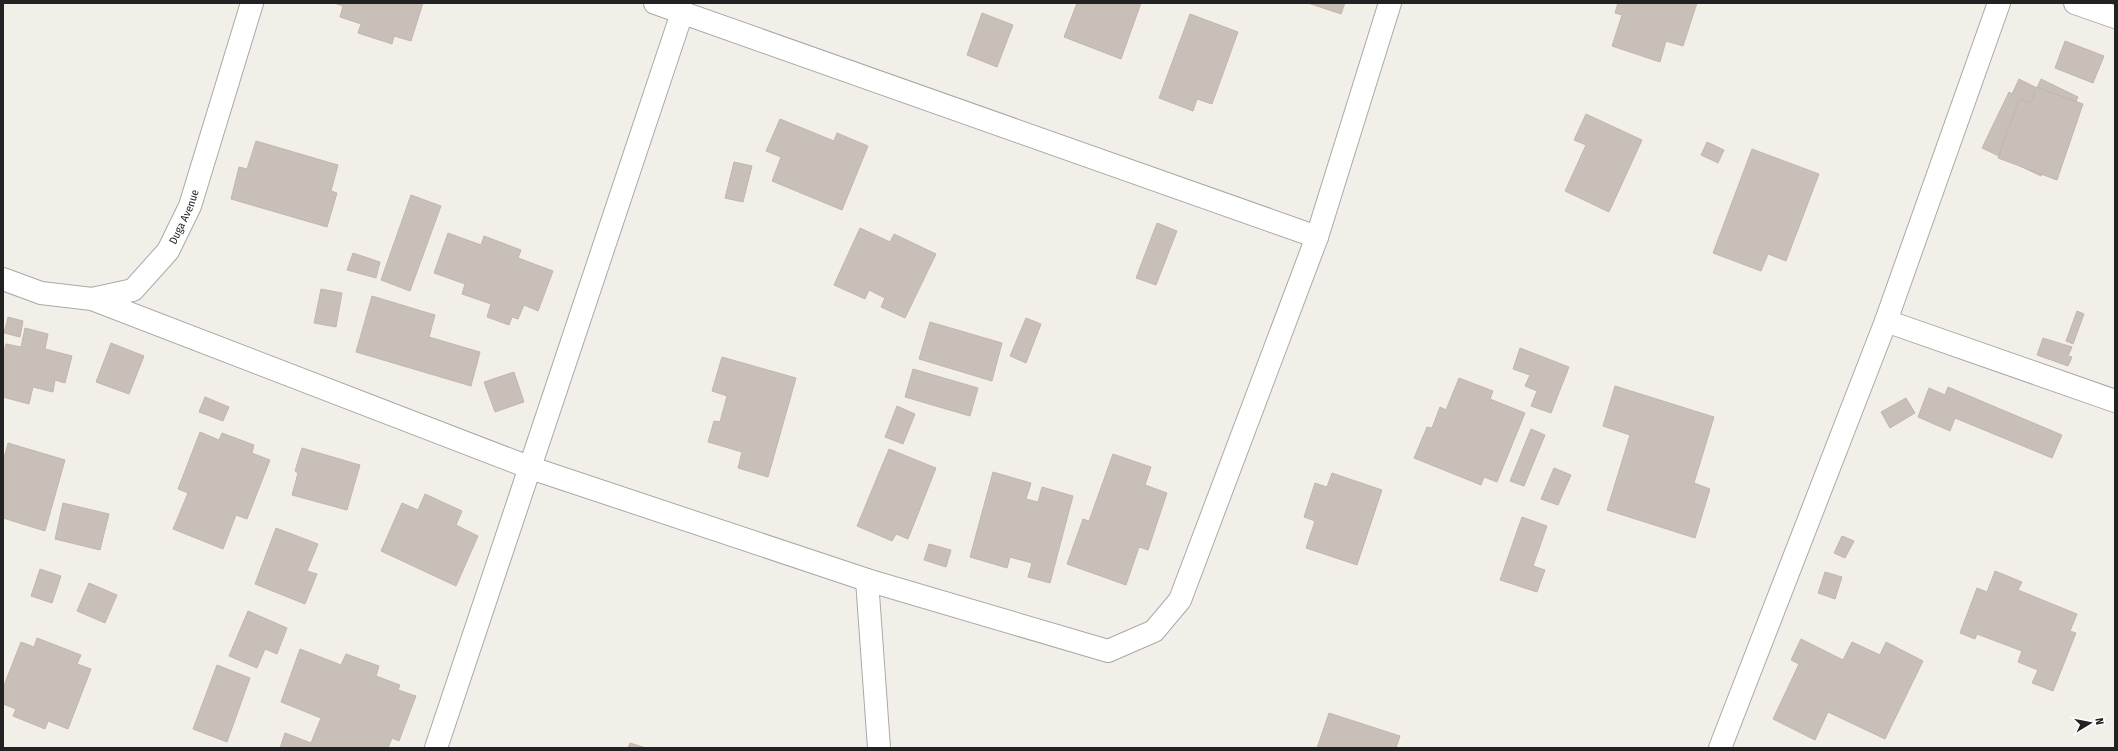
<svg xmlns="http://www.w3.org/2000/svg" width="2118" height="751" font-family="'Fira Sans Condensed',sans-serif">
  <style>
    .building { fill: #c7bfb8; stroke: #c4b6ab }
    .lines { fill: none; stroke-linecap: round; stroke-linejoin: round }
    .minor-casing { stroke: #a9a9a9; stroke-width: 24 }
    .minor { stroke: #fff; stroke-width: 22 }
    .labels { text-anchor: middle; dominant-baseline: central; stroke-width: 3; stroke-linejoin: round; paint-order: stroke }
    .street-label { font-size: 11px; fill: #222; stroke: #fff }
  </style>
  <rect width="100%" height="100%" fill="#f2efe9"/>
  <g class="building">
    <polygon points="334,3 423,3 411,41 394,36 392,44 358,33 361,24 340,17 343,6"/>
    <polygon points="1077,3 1141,3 1121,59 1064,37"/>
    <polygon points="1308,3 1345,3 1341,14"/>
    <polygon points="1618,3 1697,3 1683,46 1666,41 1660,62 1612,46 1622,15 1615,13"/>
    <polygon points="982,13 1013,25 997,67 967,55"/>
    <polygon points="1190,14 1238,32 1212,104 1197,99 1193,111 1159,98"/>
    <polygon points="2065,41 2104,56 2093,83 2055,68"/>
    <polygon points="2019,79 2037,88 2041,79 2078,97 2041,176 1982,148 2009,92 2012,94"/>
    <polygon points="2036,87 2083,104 2057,180 1998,158 2019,99 2031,103"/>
    <polygon points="1586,114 1642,140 1609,212 1565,191 1586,145 1574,140"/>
    <polygon points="780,119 834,141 837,133 868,146 842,210 772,181 781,157 766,151"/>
    <polygon points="256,141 338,165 331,191 337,193 327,227 231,199 239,167 247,169"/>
    <polygon points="1707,142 1724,150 1718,163 1701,155"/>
    <polygon points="1752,149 1819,174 1786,261 1768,254 1761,271 1713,253"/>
    <polygon points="734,162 752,166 743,202 725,198"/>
    <polygon points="411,195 441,206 410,291 381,280"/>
    <polygon points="1157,223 1177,231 1156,285 1136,278"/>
    <polygon points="860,228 890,242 894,234 936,254 905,318 881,307 885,298 869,290 865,299 834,285"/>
    <polygon points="448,233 481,245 484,236 521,250 518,258 553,271 538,311 524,305 518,319 512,317 509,325 487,317 491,304 462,294 465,284 434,273"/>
    <polygon points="353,253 380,262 376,278 347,270"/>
    <polygon points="321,289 342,293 336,327 314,323"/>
    <polygon points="372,296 435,315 429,337 480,352 471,386 356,352"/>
    <polygon points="2077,311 2084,314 2073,344 2066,341"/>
    <polygon points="8,317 23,321 20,337 4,333"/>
    <polygon points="1026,318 1041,324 1026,363 1010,356"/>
    <polygon points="930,322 1002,343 992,381 919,359"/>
    <polygon points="25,328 48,334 45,349 72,356 65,383 55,380 53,392 33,387 29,404 3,397 3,356 6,344 21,347"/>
    <polygon points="2043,338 2072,347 2068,356 2072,357 2068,366 2037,355"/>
    <polygon points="111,343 144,356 129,394 96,382"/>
    <polygon points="1520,348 1569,367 1551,413 1531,406 1537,391 1525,386 1530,375 1513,369"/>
    <polygon points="722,357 796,378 768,477 738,468 742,452 708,442 714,421 720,422 727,396 712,391"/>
    <polygon points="913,369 978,388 970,416 905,397"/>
    <polygon points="514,372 524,402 495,412 484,382"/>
    <polygon points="1459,378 1493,391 1490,399 1525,413 1497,482 1484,477 1481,485 1414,458 1427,427 1432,428 1440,407 1446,410"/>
    <polygon points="1615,386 1714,417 1694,483 1710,489 1695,538 1607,510 1630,435 1603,426"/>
    <polygon points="1948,387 2062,435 2052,458 1955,418 1950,431 1918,417 1929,388 1945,395"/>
    <polygon points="205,397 229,407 223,421 199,412"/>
    <polygon points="1906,398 1915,413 1890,428 1881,412"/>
    <polygon points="897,406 915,414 903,444 885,437"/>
    <polygon points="1531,429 1545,435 1524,486 1510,481"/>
    <polygon points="200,432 219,440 222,433 254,445 252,453 270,460 247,519 236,515 223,549 173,529 188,493 178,489"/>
    <polygon points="8,443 65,460 45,531 3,518 3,462"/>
    <polygon points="302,448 360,465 347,510 292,495 298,473 295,471"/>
    <polygon points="889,449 936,468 908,539 896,534 892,541 857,526"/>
    <polygon points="1113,454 1151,467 1145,485 1167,493 1148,550 1139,547 1126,585 1067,564 1083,519 1089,521"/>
    <polygon points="1554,468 1571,475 1558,505 1541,499"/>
    <polygon points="993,472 1031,483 1026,499 1038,502 1042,487 1073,496 1050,583 1028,577 1032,563 1010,557 1007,568 970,557"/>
    <polygon points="1332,473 1382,490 1357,565 1306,548 1315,521 1304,517 1315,483 1327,487"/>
    <polygon points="425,494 462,511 456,525 478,536 456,586 381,551 402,503 418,510"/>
    <polygon points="63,503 109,514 100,550 55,539"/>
    <polygon points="1522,517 1547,526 1533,566 1545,570 1537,592 1500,580"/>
    <polygon points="276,528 318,544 307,571 317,574 305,604 255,584"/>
    <polygon points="1842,536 1854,541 1845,558 1834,553"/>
    <polygon points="929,544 951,550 946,567 924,560"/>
    <polygon points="40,569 61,576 52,603 31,596"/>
    <polygon points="1995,571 2022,582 2018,590 2077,614 2070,631 2076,633 2053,691 2032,683 2038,670 2018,662 2022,651 1977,634 1975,639 1960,633 1977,588 1987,592"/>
    <polygon points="1825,572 1842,577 1835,599 1818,593"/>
    <polygon points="89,583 117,595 105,623 77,611"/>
    <polygon points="248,611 287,628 277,654 265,649 257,668 229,656"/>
    <polygon points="37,638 81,655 77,664 91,669 68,729 48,721 45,729 13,716 16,709 3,704 3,688 21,642 34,647"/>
    <polygon points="1801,639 1843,660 1852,642 1880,655 1886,642 1923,661 1885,739 1828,712 1815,740 1773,719 1799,664 1791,660"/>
    <polygon points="300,649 341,665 346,654 379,666 376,676 400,685 398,690 416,696 399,741 392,738 388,748 280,748 285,733 311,743 321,718 281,702"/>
    <polygon points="217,665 250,678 227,742 193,729"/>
    <polygon points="1329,713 1400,736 1396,748 1317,748"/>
    <polygon points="630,743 646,748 628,748"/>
  </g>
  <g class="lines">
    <defs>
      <g id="minor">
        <polyline points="655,3 1317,237"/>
        <polyline points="2075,3 2115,17"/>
        <path id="s1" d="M3 279 41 293 92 299 133 290 168 251 190 206 252 3"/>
        <polyline points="92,299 531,468 867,580 1108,651 1154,631 1180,600 1317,237 1390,3"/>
        <polyline points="1886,321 2115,401"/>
        <polyline points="867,580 879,748"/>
        <polyline points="436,748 682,13"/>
        <polyline points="1720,748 1886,321 1999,3"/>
      </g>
    </defs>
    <use href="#minor" class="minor-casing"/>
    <use href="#minor" class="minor"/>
  </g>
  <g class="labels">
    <g class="street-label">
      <text stroke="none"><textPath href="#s1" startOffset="224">Duga Avenue</textPath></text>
    </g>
  </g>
  <rect width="2118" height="751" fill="none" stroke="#222222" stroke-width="8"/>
  <g transform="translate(2090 723) rotate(80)" stroke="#ffffff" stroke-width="3" paint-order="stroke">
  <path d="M0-3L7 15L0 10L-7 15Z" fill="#222222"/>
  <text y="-6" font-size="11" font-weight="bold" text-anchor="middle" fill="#222222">N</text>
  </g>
</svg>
